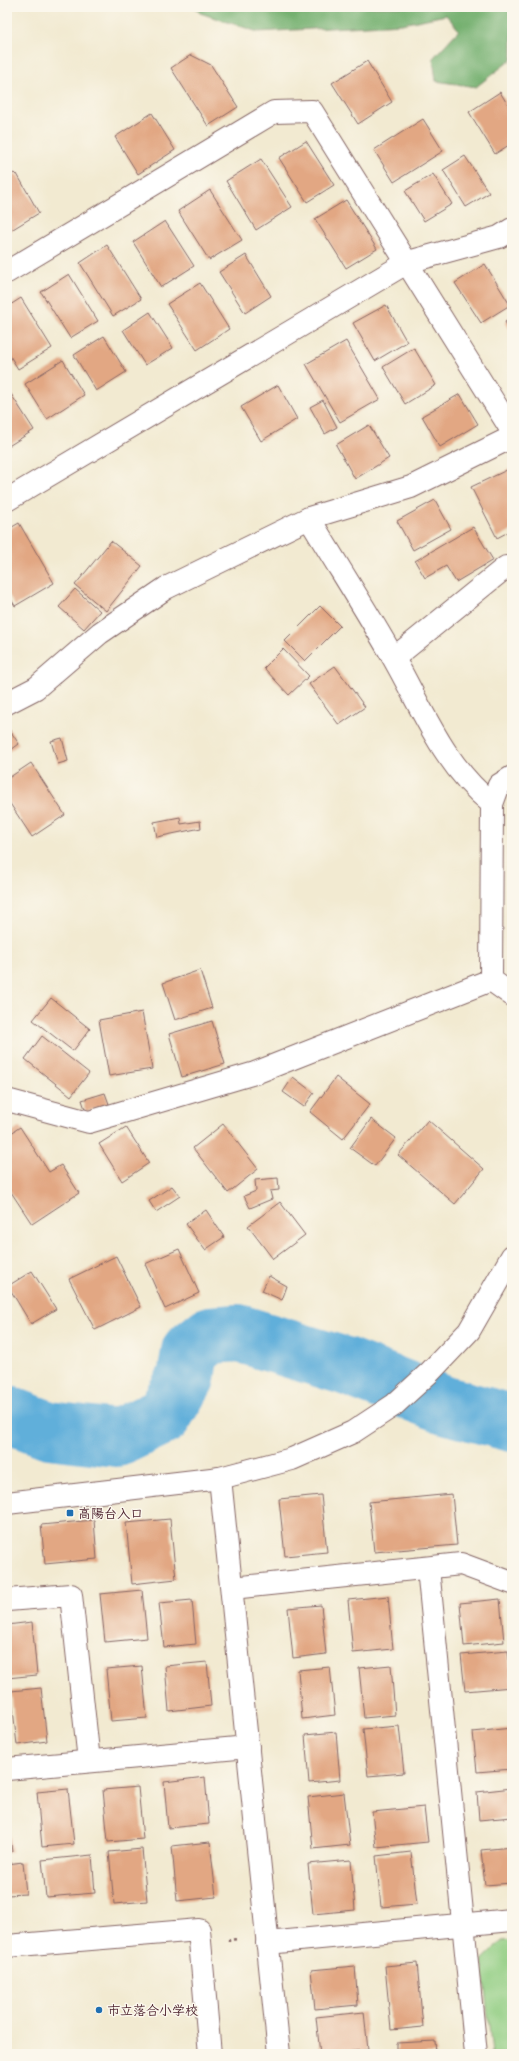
<svg xmlns="http://www.w3.org/2000/svg" width="519" height="2061" font-family="Itim,'Klee One',sans-serif">
  <style>
    .green { fill: #91cd82; stroke: #6e7656 }
    .forest { fill: #74b070; stroke: #5f684e }
    .lines { fill: none; stroke-linecap: round; stroke-linejoin: round }
    .river { stroke: #60afda; stroke-width: 58 }
    .building { fill: #e2a783 }
    .minor-casing { stroke: #856665; stroke-width: 24 }
    .tertiary-casing { stroke: #856665; stroke-width: 24 }
    .path { stroke: #856665; stroke-width: 2.5; stroke-dasharray: 3 3; stroke-linecap: butt }
    .minor { stroke: #fff; stroke-width: 22 }
    .tertiary { stroke: #fff; stroke-width: 22 }
    .poi-dot { fill: #1f6fb2; stroke: #fbf7ec; stroke-width: 1.5 }
    .labels { text-anchor: middle; dominant-baseline: central; stroke-width: 3; stroke-linejoin: round; paint-order: stroke }
    .poi-label { font-size: 13px; font-weight: bold; fill: #4a1f2b; stroke: #fbf7ec; text-anchor: start }
  </style>
  <rect width="100%" height="100%" fill="#fbf7ec"/>
  <filter id="ink" filterUnits="userSpaceOnUse"><feTurbulence type="fractalNoise" baseFrequency=".025" numOctaves="2"/><feDisplacementMap in="SourceGraphic" scale="8" xChannelSelector="R" yChannelSelector="G"/><feConvolveMatrix kernelMatrix="1 2 1 2 8 2 1 2 1" color-interpolation-filters="sRGB"/></filter>
  <filter id="wash" filterUnits="userSpaceOnUse"><feTurbulence type="fractalNoise" baseFrequency=".012" numOctaves="4" result="noise"/><feDisplacementMap in="SourceGraphic" scale="16" xChannelSelector="R" yChannelSelector="G"/><feGaussianBlur stdDeviation="0.9" result="paint"/><feColorMatrix in="noise" values="0 0 0 0 0 0 0 0 0 0 0 0 0 0 0 0 0 1.4 0 .05"/><feComposite in="paint" operator="in"/></filter>
  <g filter="url(#wash)">
    <rect width="100%" height="100%" fill="#f2ead1"/>
    <polygon class="green" points="512,1940 512,2054 492,2054 482,1960 502,1941"/>
    <polygon class="forest" points="194,7 512,7 512,59 476,87 436,81 433,58 459,30 446,15 402,24 258,32 200,13"/>
    <g class="lines">
      <polyline class="river" points="7,1414 49,1430 117,1438 163,1416 186,1378 190,1351 210,1335 238,1333 345,1366 445,1405 512,1423"/>
    </g>
    <g id="blocks">
      <g class="building">
        <polygon points="191,55 211,65 238,107 208,126 171,68"/>
        <polygon points="367,61 392,102 358,124 332,83"/>
        <polygon points="500,92 512,112 512,143 495,154 469,112"/>
        <polygon points="152,113 175,150 138,174 115,137"/>
        <polygon points="423,119 443,151 394,182 374,150"/>
        <polygon points="306,141 334,185 307,202 279,158"/>
        <polygon points="465,156 489,193 466,207 443,170"/>
        <polygon points="261,159 292,207 256,230 226,181"/>
        <polygon points="14,173 16,175 17,174 39,213 8,232 7,177"/>
        <polygon points="433,174 452,204 424,221 405,191"/>
        <polygon points="210,190 242,240 209,260 178,211"/>
        <polygon points="346,200 377,249 346,268 315,219"/>
        <polygon points="165,221 194,266 161,287 133,242"/>
        <polygon points="107,245 141,299 113,316 80,263"/>
        <polygon points="246,255 271,296 245,313 219,272"/>
        <polygon points="485,264 510,305 481,323 455,283"/>
        <polygon points="69,274 98,321 70,338 41,292"/>
        <polygon points="200,283 229,329 197,350 167,304"/>
        <polygon points="21,298 52,348 18,369 7,351 7,307"/>
        <polygon points="386,305 407,342 375,361 353,323"/>
        <polygon points="150,312 173,348 145,365 123,330"/>
        <polygon points="512,317 512,333 505,322"/>
        <polygon points="104,336 126,372 96,391 74,355"/>
        <polygon points="346,341 380,399 340,422 306,364"/>
        <polygon points="414,348 436,385 405,404 383,367"/>
        <polygon points="63,360 84,395 47,419 25,384"/>
        <polygon points="278,385 297,419 261,441 241,407"/>
        <polygon points="11,394 34,430 7,447 7,397"/>
        <polygon points="460,394 478,424 440,447 422,416"/>
        <polygon points="323,400 337,427 325,434 310,407"/>
        <polygon points="369,425 389,458 355,479 336,445"/>
        <polygon points="509,469 512,475 512,530 497,538 471,487"/>
        <polygon points="435,500 451,529 413,550 397,521"/>
        <polygon points="19,523 54,583 15,606 7,592 7,530"/>
        <polygon points="473,527 493,560 456,582 446,566 425,578 415,561"/>
        <polygon points="111,541 142,566 106,611 75,585"/>
        <polygon points="75,589 100,611 84,629 59,607"/>
        <polygon points="320,606 340,626 305,661 285,641"/>
        <polygon points="283,649 309,676 289,695 264,668"/>
        <polygon points="335,666 365,707 339,725 309,684"/>
        <polygon points="7,726 19,744 7,753"/>
        <polygon points="62,738 68,761 58,764 51,741"/>
        <polygon points="31,763 65,815 32,837 7,799 7,779"/>
        <polygon points="180,817 181,824 200,821 201,828 157,837 154,822"/>
        <polygon points="200,970 212,1008 175,1020 163,983"/>
        <polygon points="51,998 90,1029 73,1051 33,1020"/>
        <polygon points="142,1012 152,1069 109,1076 99,1020"/>
        <polygon points="212,1021 225,1064 182,1077 169,1034"/>
        <polygon points="42,1036 89,1073 71,1096 25,1059"/>
        <polygon points="293,1077 314,1093 304,1107 283,1092"/>
        <polygon points="336,1077 370,1104 343,1139 310,1112"/>
        <polygon points="105,1093 109,1104 86,1112 82,1100"/>
        <polygon points="371,1119 396,1138 375,1166 350,1148"/>
        <polygon points="428,1120 484,1169 455,1204 398,1155"/>
        <polygon points="223,1124 258,1169 228,1193 193,1148"/>
        <polygon points="20,1127 49,1172 61,1165 79,1193 32,1224 7,1186 7,1136"/>
        <polygon points="126,1127 149,1163 122,1181 99,1144"/>
        <polygon points="278,1178 279,1190 270,1191 272,1199 250,1208 244,1196 256,1191 255,1180"/>
        <polygon points="172,1186 180,1196 156,1212 149,1201"/>
        <polygon points="280,1202 305,1235 273,1259 248,1226"/>
        <polygon points="206,1210 224,1237 205,1250 186,1224"/>
        <polygon points="179,1249 199,1293 165,1309 145,1264"/>
        <polygon points="116,1256 141,1307 95,1330 69,1279"/>
        <polygon points="32,1271 56,1309 31,1324 8,1286"/>
        <polygon points="269,1276 287,1286 282,1300 262,1291"/>
        <polygon points="452,1494 457,1545 374,1552 369,1502"/>
        <polygon points="321,1495 327,1552 285,1556 279,1499"/>
        <polygon points="170,1519 176,1579 132,1584 126,1523"/>
        <polygon points="94,1520 97,1559 45,1564 41,1525"/>
        <polygon points="142,1590 147,1638 105,1642 100,1594"/>
        <polygon points="388,1596 393,1649 353,1653 348,1600"/>
        <polygon points="500,1599 504,1642 464,1646 460,1603"/>
        <polygon points="192,1600 196,1644 164,1647 159,1603"/>
        <polygon points="321,1605 326,1654 293,1658 288,1608"/>
        <polygon points="32,1622 37,1675 7,1678 7,1625"/>
        <polygon points="508,1651 512,1687 465,1691 461,1655"/>
        <polygon points="207,1662 211,1706 169,1711 165,1666"/>
        <polygon points="391,1665 395,1715 364,1718 359,1668"/>
        <polygon points="142,1666 147,1718 111,1721 106,1669"/>
        <polygon points="330,1667 335,1715 302,1719 298,1670"/>
        <polygon points="41,1688 47,1741 17,1745 11,1691"/>
        <polygon points="399,1726 404,1773 368,1776 363,1729"/>
        <polygon points="512,1728 512,1769 477,1772 473,1732"/>
        <polygon points="336,1732 340,1780 309,1783 305,1735"/>
        <polygon points="205,1777 209,1824 168,1828 164,1782"/>
        <polygon points="138,1787 143,1839 108,1842 103,1790"/>
        <polygon points="512,1788 512,1817 479,1820 477,1792"/>
        <polygon points="68,1789 74,1844 42,1847 37,1792"/>
        <polygon points="344,1793 350,1845 313,1849 308,1797"/>
        <polygon points="424,1807 428,1842 376,1847 372,1812"/>
        <polygon points="7,1815 12,1852 7,1853"/>
        <polygon points="210,1842 216,1897 177,1901 172,1846"/>
        <polygon points="512,1847 512,1883 485,1885 481,1850"/>
        <polygon points="142,1849 147,1901 114,1904 109,1852"/>
        <polygon points="411,1852 417,1904 381,1907 376,1856"/>
        <polygon points="92,1855 95,1893 46,1897 42,1860"/>
        <polygon points="351,1860 355,1910 313,1914 308,1864"/>
        <polygon points="23,1862 26,1894 7,1895 7,1864"/>
        <polygon points="417,1963 423,2027 391,2030 385,1966"/>
        <polygon points="355,1966 358,2005 315,2009 311,1970"/>
        <polygon points="364,2012 368,2050 320,2054 316,2017"/>
        <polygon points="435,2041 436,2054 397,2054 397,2043"/>
      </g>
    </g>
  </g>
  <g filter="url(#ink)">
    <use href="#blocks" fill-opacity="0" stroke="#856665" stroke-width="1"/>
    <g class="lines">
      <defs>
        <g id="minor">
          <polyline points="7,272 274,112 312,111 512,431"/>
          <polyline points="7,500 408,262 499,237 512,229"/>
          <path d="M309 518C337 565 367 611 394 659 424 712 443 764 492 804"/>
          <polyline points="394,658 506,567"/>
          <polyline points="7,703 36,688 100,633 166,588 309,518 411,487 512,437"/>
          <polyline points="512,777 499,785 492,804 491,980 512,995"/>
          <polyline points="7,1100 89,1122 255,1073 491,980"/>
          <polyline points="220,1478 279,2054"/>
          <polyline points="428,1568 476,2054"/>
          <polyline points="232,1588 461,1564 512,1583"/>
          <polyline points="7,1600 71,1595 89,1761"/>
          <polyline points="7,1769 248,1747"/>
          <polyline points="267,1943 512,1920"/>
          <polyline points="7,1946 199,1930 210,2054"/>
        </g>
        <polyline id="tertiary" points="7,1503 220,1478 292,1459 353,1432 394,1405 430,1372 469,1331 512,1256"/>
      </defs>
      <use href="#minor" class="minor-casing"/>
      <use href="#tertiary" class="tertiary-casing"/>
      <polyline class="path" points="229,1942 229,1940 238,1939"/>
      <use href="#minor" class="minor"/>
      <use href="#tertiary" class="tertiary"/>
    </g>
  </g>
  <g class="poi-dot">
    <rect x="66" y="1509" width="8" height="8" rx="2"/>
    <circle cx="99" cy="2010" r="4"/>
  </g>
  <g class="labels">
    <g class="poi-label">
      <text x="78" y="1513">高陽台入口</text>
      <text x="107" y="2010">市立落合小学校</text>
    </g>
  </g>
  <rect width="519" height="2061" fill="none" stroke="#fbf7ec" stroke-width="24"/>
</svg>
